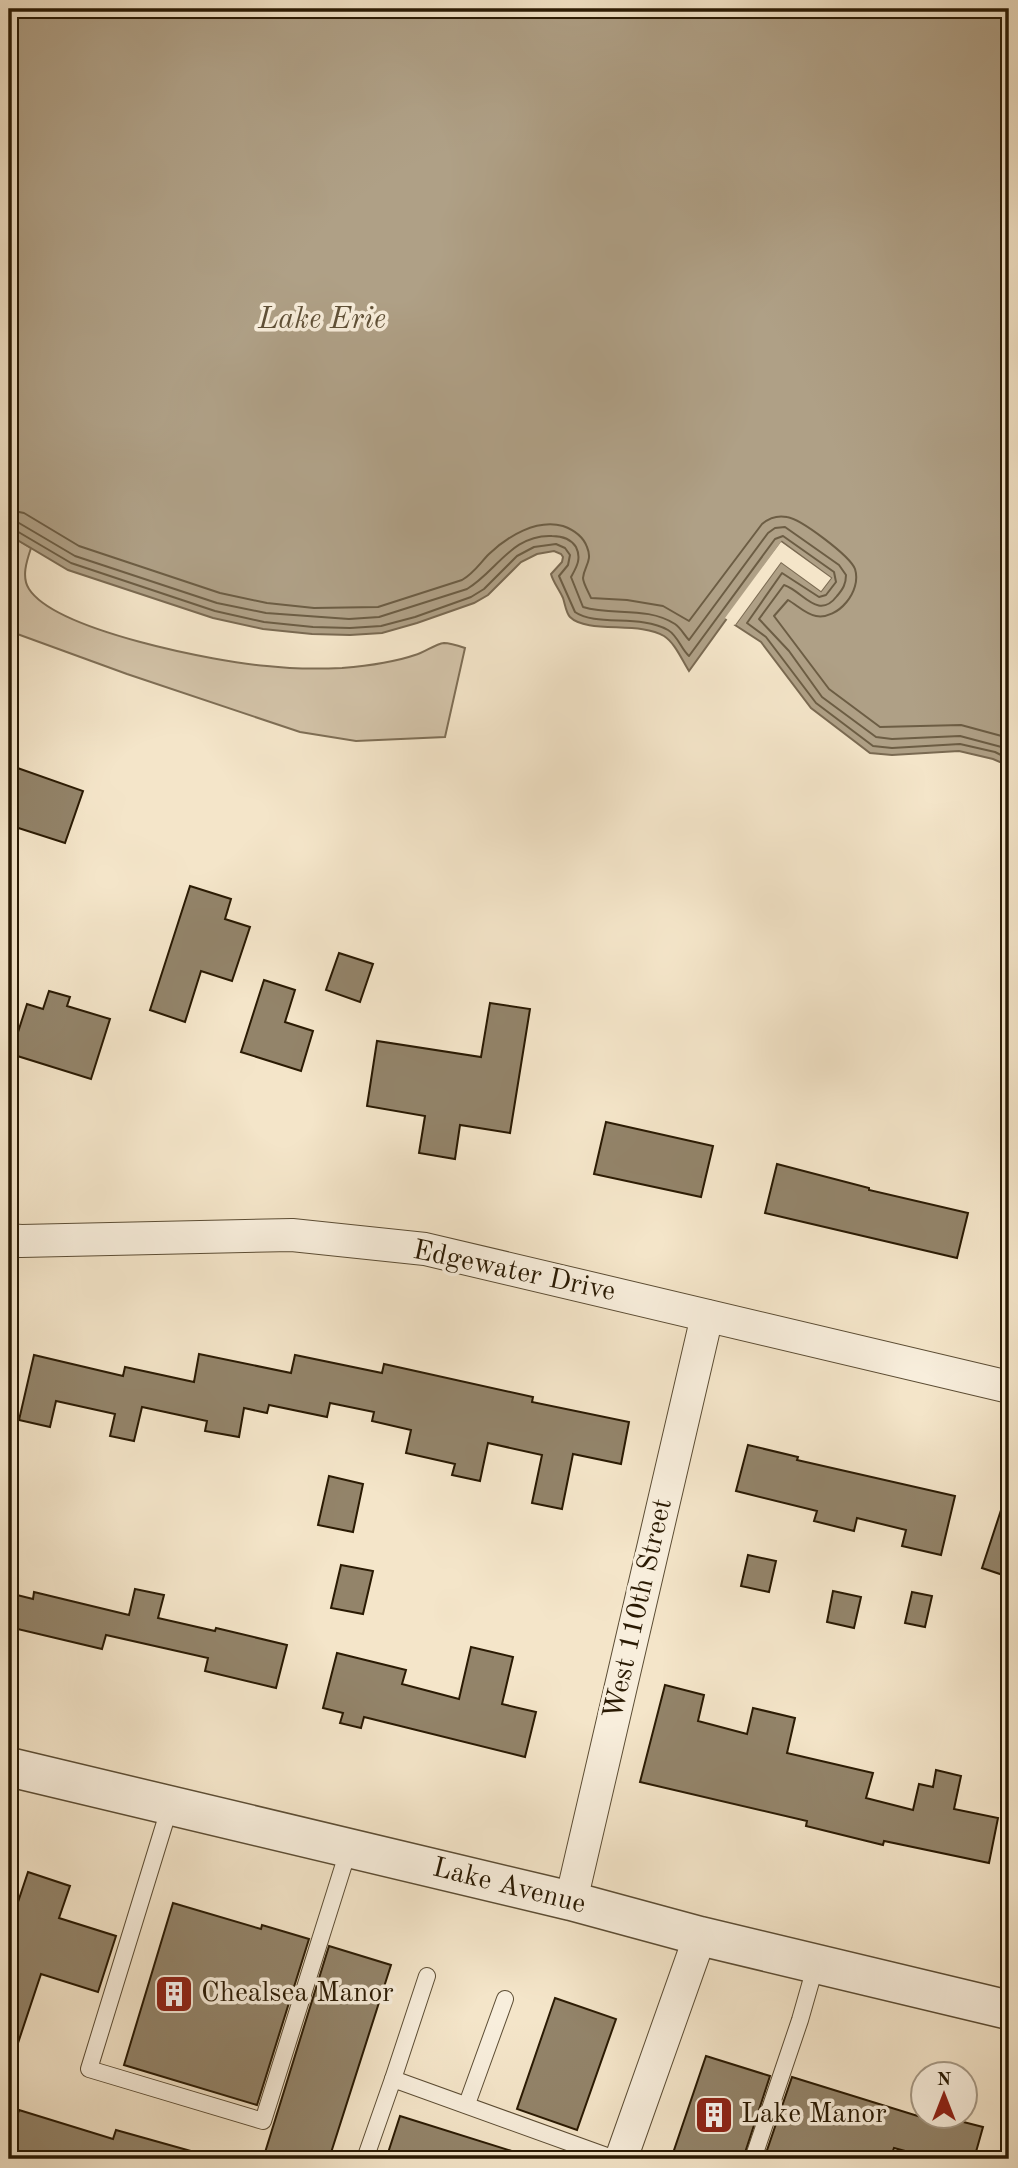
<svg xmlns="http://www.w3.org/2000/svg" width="1018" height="2168" font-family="'Old Standard TT',serif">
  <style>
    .green { fill: #d2c2a7; stroke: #7e6e55; stroke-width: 2 }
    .water { fill: #afa086; stroke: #7a6a52; stroke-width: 2 }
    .pier { fill: #f4e5c9 }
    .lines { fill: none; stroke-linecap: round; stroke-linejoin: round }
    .shore { stroke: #6c5d44; stroke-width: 2 }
    .building { fill: #93846a; stroke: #2a1a03; stroke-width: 2 }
    .service-casing { stroke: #5c4d34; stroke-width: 18 }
    .minor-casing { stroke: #5c4d34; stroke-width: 34 }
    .tertiary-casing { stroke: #5c4d34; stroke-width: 41 }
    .service { stroke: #f8eedc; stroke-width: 16 }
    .minor { stroke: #f8eedc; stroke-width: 32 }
    .tertiary { stroke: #f8eedc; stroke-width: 38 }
    .labels { text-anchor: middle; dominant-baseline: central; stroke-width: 7; stroke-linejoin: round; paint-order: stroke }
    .street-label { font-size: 28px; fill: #2a1a03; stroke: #f8eedc }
    .poi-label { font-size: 28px; fill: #2a1a03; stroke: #f8eedc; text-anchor: start }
    .water-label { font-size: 30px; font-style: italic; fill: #5f5037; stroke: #f8eedc }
  </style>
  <rect width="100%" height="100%" fill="#f4e5c9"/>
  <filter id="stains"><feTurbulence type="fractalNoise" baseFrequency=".00286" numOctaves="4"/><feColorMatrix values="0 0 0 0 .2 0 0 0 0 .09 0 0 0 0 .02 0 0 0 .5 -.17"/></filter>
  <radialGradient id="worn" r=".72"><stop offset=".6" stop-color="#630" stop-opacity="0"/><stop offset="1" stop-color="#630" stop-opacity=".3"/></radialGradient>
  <path class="green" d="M9 535 31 548C27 560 21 577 29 589 56 631 217 662 267 666 292 669 317 669 342 668 366 666 392 663 415 655 424 653 435 644 444 643 450 643 459 646 465 648L445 737 356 741 300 732 127 674 9 631Z"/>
  <path class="water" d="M9 9H1009V766L993 759 959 751 892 755 870 753 811 708 761 642 735 625 781 562 821 591 831 578 782 542 689 671C682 660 675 643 664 636 640 621 587 634 570 617 566 613 565 604 563 598 559 589 553 582 551 574L562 562 563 557 561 554 554 551 537 554 521 562 488 595 474 603 417 623 382 633 350 635 312 634 263 629 213 618 68 570 9 535Z"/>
  <polygon class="pier" points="781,542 831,578 821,591 781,562 735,625 732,623 780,559 821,586 826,579 782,547 728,620 725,618"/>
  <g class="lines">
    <g class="shore">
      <path d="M9 510 24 513 79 546 220 593 267 603 314 608 378 607 462 580C474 573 480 563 489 554 508 536 536 519 563 526 574 530 583 536 587 547 593 561 584 566 583 578 583 583 589 593 591 598L627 600 663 606 689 621 762 524C769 518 777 515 787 517 801 519 850 556 855 569 862 591 838 620 816 616 805 614 797 605 788 600L774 616 829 689 880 727 961 725 1009 738"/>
      <path d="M9 521 19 523 75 556 217 603 266 613 349 619 379 617 467 589C496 572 512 534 552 536 561 536 571 539 576 547 582 559 576 568 571 577L583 607C612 616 647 606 675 624 681 628 684 635 689 640L768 533 775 528 785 527 839 565 846 575C846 584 843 589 837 596 818 621 803 591 784 585L759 619 789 651 822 697 876 737 892 739 960 736 1009 749"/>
      <path d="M9 529 15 530 71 563 215 611 264 622 313 627 350 628 381 626 415 617 471 597 484 589 517 556 534 547 556 544 565 548 570 555 568 565 559 576 575 612C596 627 640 614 668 630 678 636 681 649 689 656L775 539 783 536 834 572 836 582 826 595 819 597 782 573 747 623 766 637 816 703 873 746 892 748 960 744 995 752 1009 759"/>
    </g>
  </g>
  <g class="building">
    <polygon points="9,765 83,791 65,843 9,825"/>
    <polygon points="190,886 231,899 225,919 250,927 232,981 201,971 185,1022 150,1010"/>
    <polygon points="339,953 373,964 360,1002 326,990"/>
    <polygon points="264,980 295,990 285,1022 313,1031 301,1071 241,1052"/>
    <polygon points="49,991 70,997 67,1006 110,1019 91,1079 11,1054 27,1004 43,1009"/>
    <polygon points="490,1003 530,1009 510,1133 460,1125 455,1159 419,1153 425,1116 367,1106 377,1041 481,1057"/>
    <polygon points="606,1122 713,1146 701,1197 594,1174"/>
    <polygon points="777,1164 869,1188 869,1190 968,1213 957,1258 765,1213"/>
    <polygon points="199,1354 291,1373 295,1355 382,1373 384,1364 533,1397 532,1402 629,1422 621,1464 573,1454 562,1509 532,1503 542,1455 488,1443 480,1481 452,1475 455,1464 406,1453 411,1430 372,1421 374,1412 330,1403 327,1417 269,1405 267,1413 244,1408 239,1437 205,1431 207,1421 142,1407 134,1441 110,1436 115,1414 56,1401 50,1427 19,1420 34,1355 123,1376 125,1367 194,1382"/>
    <polygon points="748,1445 798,1457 797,1460 955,1496 941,1555 902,1546 906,1530 857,1518 854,1531 814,1521 817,1511 736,1491"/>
    <polygon points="329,1476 363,1484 353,1532 318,1525"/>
    <polygon points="1005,1498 1009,1499 1009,1577 982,1568"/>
    <polygon points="748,1555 776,1561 769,1592 741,1586"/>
    <polygon points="341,1565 373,1571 363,1614 331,1608"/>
    <polygon points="135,1589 164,1595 158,1618 215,1631 216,1628 287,1645 276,1688 205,1671 208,1658 106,1635 102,1649 9,1627 9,1593 33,1599 34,1592 129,1615"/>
    <polygon points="833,1591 861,1597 854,1628 827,1622"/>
    <polygon points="912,1592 932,1596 925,1627 905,1623"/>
    <polygon points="471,1647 513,1657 502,1704 536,1712 525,1757 364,1717 361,1728 340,1723 343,1713 323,1708 337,1653 406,1670 402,1684 459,1699"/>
    <polygon points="665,1685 704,1695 698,1721 747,1734 753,1708 795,1718 787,1753 873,1773 866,1798 913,1810 919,1784 933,1787 936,1770 961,1776 954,1809 998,1818 989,1863 884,1841 883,1845 806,1826 807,1821 640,1782"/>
    <polygon points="28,1872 70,1886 59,1918 116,1936 98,1992 41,1974 13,2058 9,2057 9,1929"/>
    <polygon points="173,1903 261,1929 262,1925 309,1939 257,2105 124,2065"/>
    <polygon points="329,1946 391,1965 329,2159 263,2159"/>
    <polygon points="555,1998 616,2019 577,2130 517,2109"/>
    <polygon points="706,2056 770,2076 743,2159 671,2159"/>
    <polygon points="792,2077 921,2117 923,2111 923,2116 940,2116 983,2127 974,2159 935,2159 894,2148 890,2159 764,2159"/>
    <polygon points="19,2110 113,2139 116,2130 198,2153 197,2159 28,2159 9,2153 9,2144"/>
    <polygon points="400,2116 521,2154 520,2159 386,2159"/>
  </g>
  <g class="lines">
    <defs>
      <g id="service">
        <polyline points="170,1806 89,2069 263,2121 349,1848"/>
        <polyline points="393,2079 427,1976"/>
        <polyline points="467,2104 505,1999"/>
        <polyline points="365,2159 393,2079 615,2159"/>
        <polyline points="753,2159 800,2020 816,1964"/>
      </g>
      <g id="minor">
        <polyline points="9,1240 21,1241 292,1235 425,1249 1009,1387"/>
        <polyline points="571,1901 707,1316"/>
        <polyline points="621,2159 700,1936"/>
      </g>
      <polyline id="tertiary" points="9,1767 571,1901 700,1936 1009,2010"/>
    </defs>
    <use href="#service" class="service-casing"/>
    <use href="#minor" class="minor-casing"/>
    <use href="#tertiary" class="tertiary-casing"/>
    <use href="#service" class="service"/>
    <use href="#minor" class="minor"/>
    <use href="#tertiary" class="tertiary"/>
  </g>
  <defs>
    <symbol id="building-square" viewBox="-11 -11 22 22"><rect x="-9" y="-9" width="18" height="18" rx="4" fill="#8f2418" stroke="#f8eedc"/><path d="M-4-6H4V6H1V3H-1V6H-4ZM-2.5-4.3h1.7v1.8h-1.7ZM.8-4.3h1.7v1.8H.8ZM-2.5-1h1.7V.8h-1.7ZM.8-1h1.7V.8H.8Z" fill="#fff"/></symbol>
  </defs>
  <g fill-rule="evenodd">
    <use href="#building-square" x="152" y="1972" width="44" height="44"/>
    <use href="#building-square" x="692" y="2093" width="44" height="44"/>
  </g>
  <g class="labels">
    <g class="street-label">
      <text transform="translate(514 1272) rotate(12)">Edgewater Drive</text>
      <text transform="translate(639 1609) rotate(-77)">West 110th Street</text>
      <text transform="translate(509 1887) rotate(14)">Lake Avenue</text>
    </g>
    <g class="poi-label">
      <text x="201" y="1994">Chealsea Manor</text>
      <text x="741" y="2115">Lake Manor</text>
    </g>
    <g class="water-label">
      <text x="322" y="320">Lake Erie</text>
    </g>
  </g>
  <rect width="1018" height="2168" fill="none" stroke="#f4e5c9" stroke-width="35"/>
  <rect x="10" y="10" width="997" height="2147" fill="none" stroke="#2a1a03" stroke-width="3.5"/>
  <rect x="18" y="18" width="983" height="2133" fill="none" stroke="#2a1a03" stroke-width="2"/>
  <g transform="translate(944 2095)"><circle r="33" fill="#f8eedc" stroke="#a69985" stroke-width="2"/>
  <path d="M0-5L12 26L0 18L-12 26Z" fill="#8f2418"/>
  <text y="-10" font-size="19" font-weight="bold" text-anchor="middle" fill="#2a1a03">N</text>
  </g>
  <rect width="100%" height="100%" filter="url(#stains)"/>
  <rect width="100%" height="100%" fill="url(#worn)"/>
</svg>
